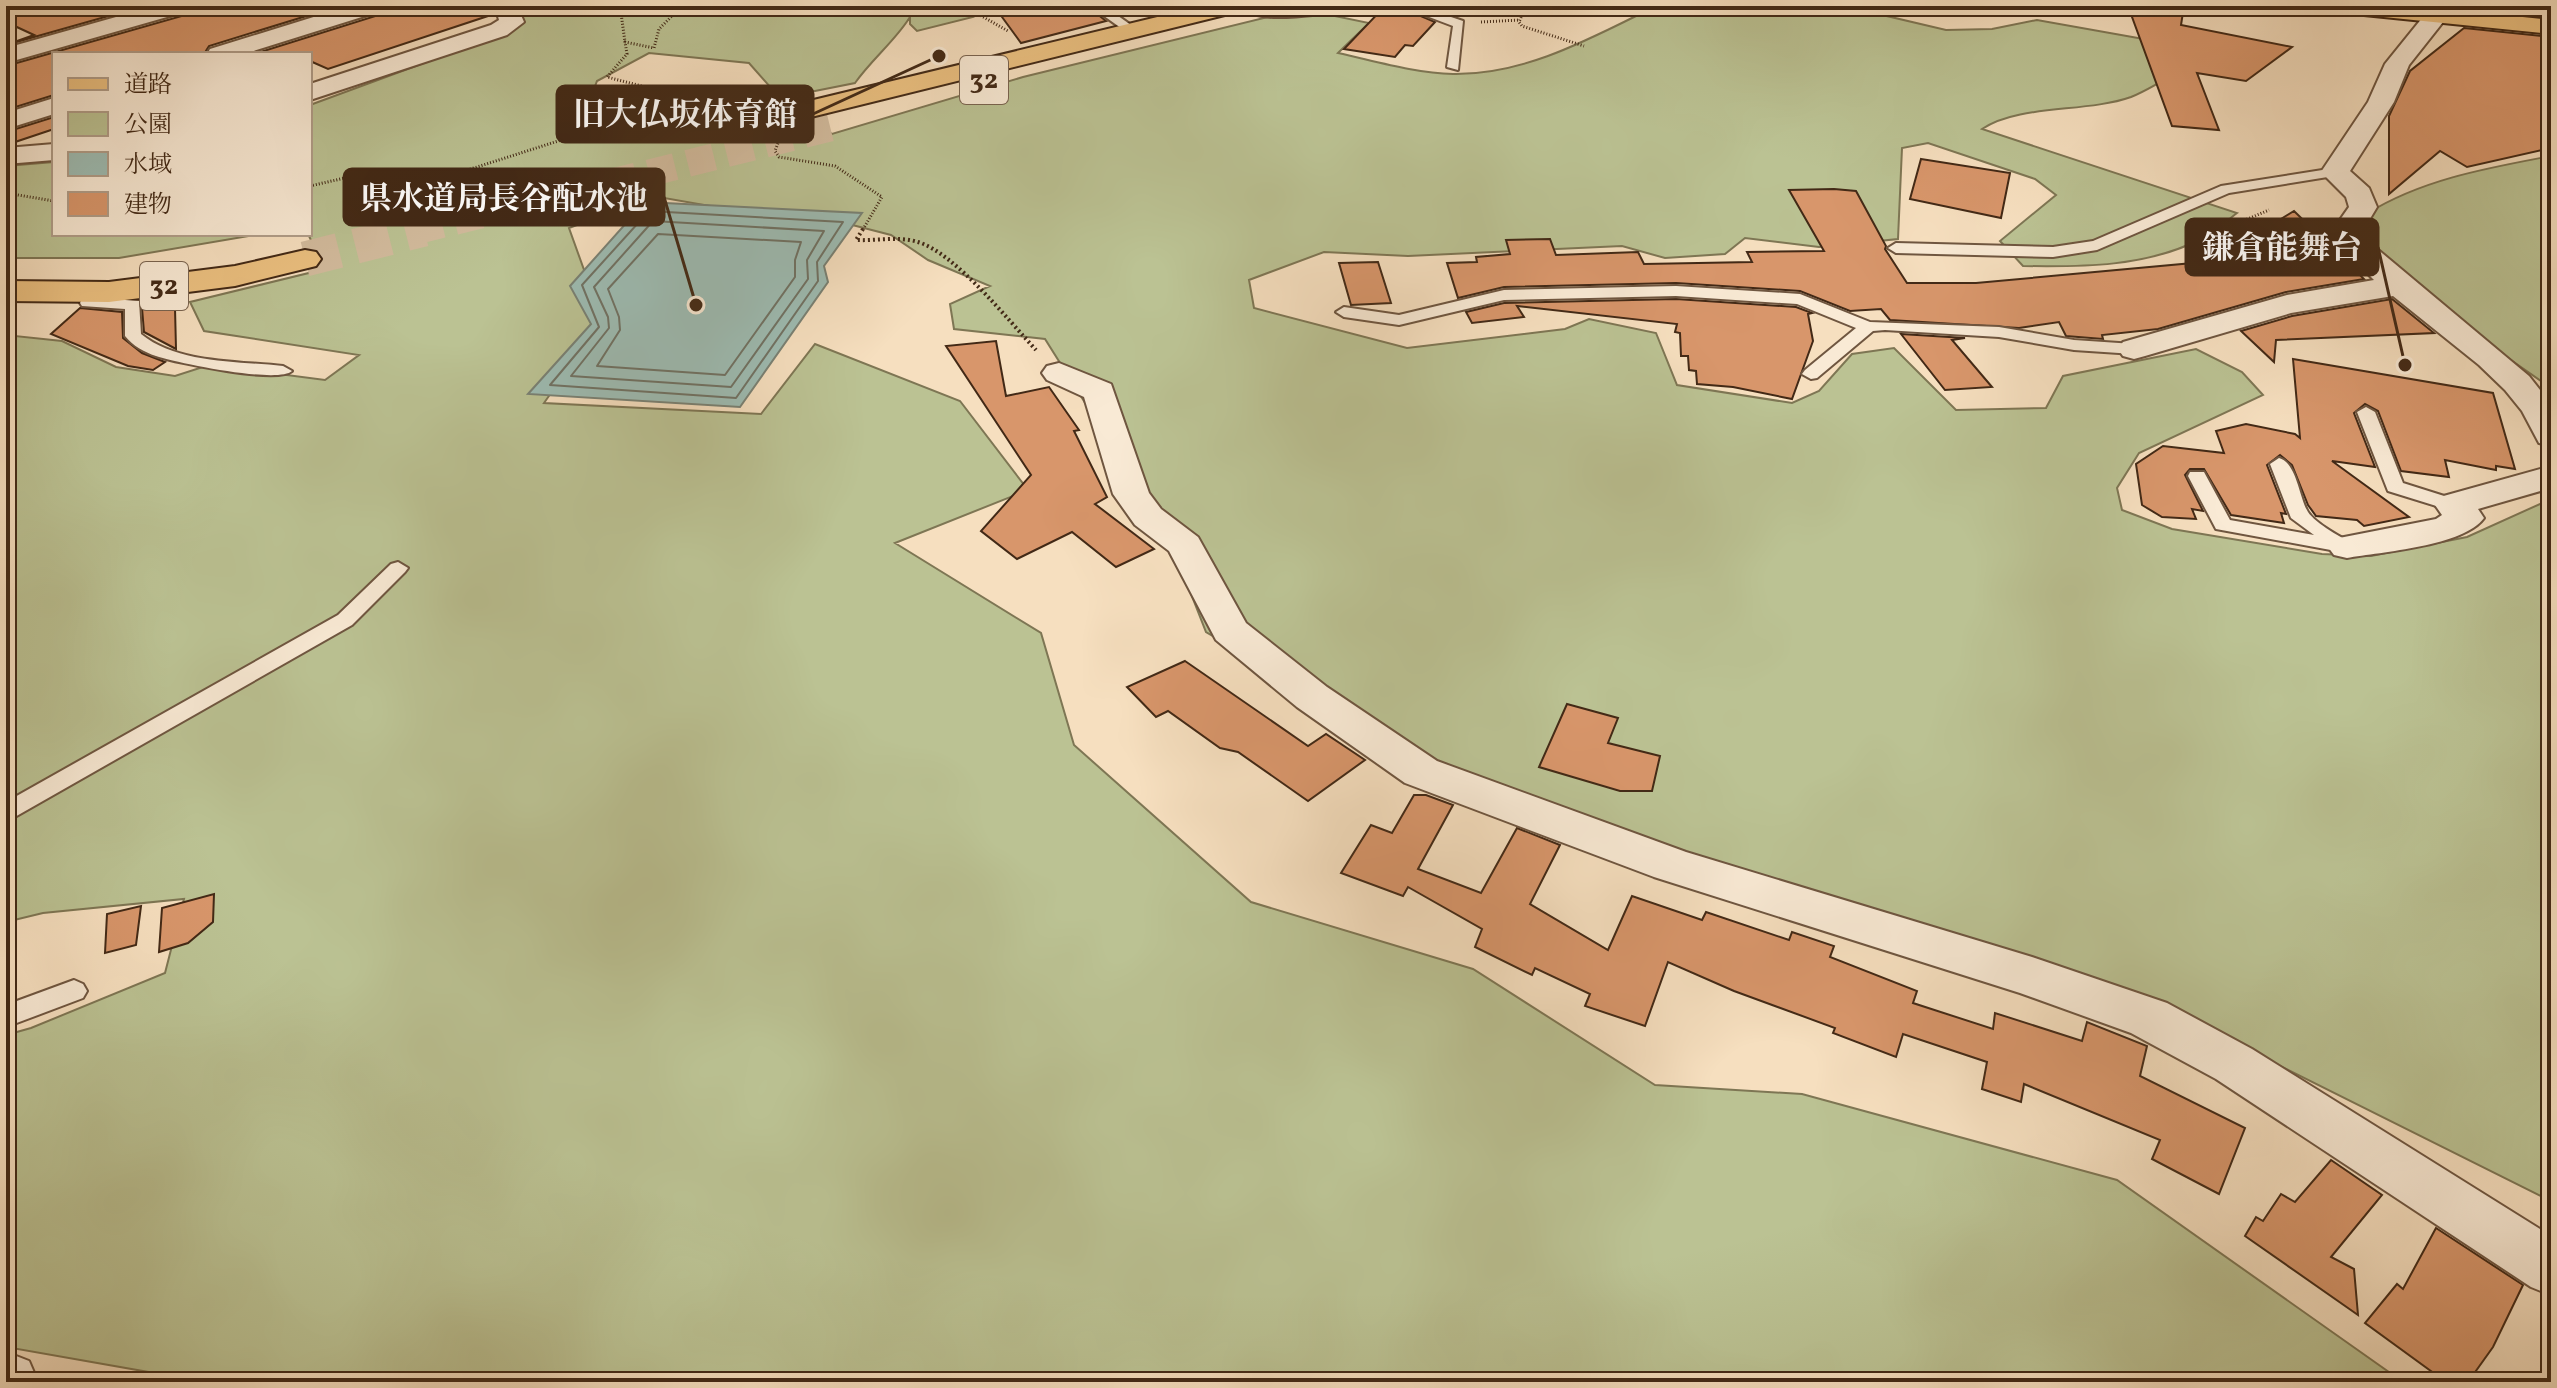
<svg xmlns="http://www.w3.org/2000/svg" width="2557" height="1388" font-family="Vollkorn,'Noto Serif JP',serif">
  <style>
    .green { fill: #bbc293; stroke: #7e7654; stroke-width: 2 }
    .water { fill: #9dbcb3; stroke: #798174; stroke-width: 2 }
    .lines { fill: none; stroke-linecap: round; stroke-linejoin: round }
    .shore { stroke: #707264; stroke-width: 2 }
    .building { fill: #d8966b; stroke: #422916; stroke-width: 2 }
    .primary-tunnel-far1 { stroke: #d2bb9d; stroke-width: 27; stroke-dasharray: 27 13; stroke-linecap: butt }
    .primary-tunnel { stroke: #d2bb9d; stroke-width: 35; stroke-dasharray: 35 17; stroke-linecap: butt }
    .lane-casing { stroke: #6f5640; stroke-width: 4 }
    .street-casing { stroke: #6f5640; stroke-width: 4 }
    .primary-casing { stroke: #422916; stroke-width: 4 }
    .path-far1 { stroke: #422916; stroke-width: 3; stroke-dasharray: 1 2; stroke-linecap: butt }
    .path { stroke: #422916; stroke-width: 4; stroke-dasharray: 2 3; stroke-linecap: butt }
    .lane { fill: #f9ead5; fill-rule: evenodd }
    .street { fill: #f9ead5; fill-rule: evenodd }
    .primary { fill: #ebc080; fill-rule: evenodd }
    .labels { text-anchor: middle; dominant-baseline: central; stroke-width: 8; stroke-linejoin: round; paint-order: stroke }
    .shield { fill: #f9ead5; stroke: #79634f; stroke-width: 2 }
    .shield-label { font-size: 28px; font-weight: bold; fill: #422916 }
    .leader { fill: none; stroke: #422916; stroke-width: 3 }
    .callout-dot { fill: #422916; stroke: #f9ead5; stroke-width: 3 }
    .callout { fill: #422916; stroke: #422916; stroke-width: 3 }
    .callout-label { font-size: 32px; text-anchor: middle; font-weight: bold; fill: #fff }
  </style>
  <rect width="100%" height="100%" fill="#f6dfbf"/>
  <filter id="stains"><feTurbulence type="fractalNoise" baseFrequency=".0025" numOctaves="4"/><feColorMatrix values="0 0 0 0 .2 0 0 0 0 .09 0 0 0 0 .02 0 0 0 .5 -.17"/></filter>
  <radialGradient id="worn" r=".72"><stop offset=".6" stop-color="#630" stop-opacity="0"/><stop offset="1" stop-color="#630" stop-opacity=".3"/></radialGradient>
  <g class="green">
    <path d="M516 6H978L968 11 973 17 917 31 910 24V17C895 41 872 59 855 83L780 98 749 63 649 53 597 81 588 105 664 115 794 106 832 134 1023 77 1301 9 1369 23 1338 53C1375 61 1415 73 1453 74 1519 75 1580 44 1638 15L1636 6H1878L1874 13 1946 30 1992 29 2037 20 2211 51C2185 66 2158 86 2131 97 2086 113 2019 104 1982 129L2237 213C2225 222 2214 233 2201 239 2146 267 2083 267 2023 266L2000 241 2056 195 2035 179 1928 143 1902 148 1898 239 1819 247 1745 238 1725 254 1665 258 1622 246 1408 256 1324 252 1249 280 1254 308 1407 348 1565 329 1589 319 1656 333 1677 385 1792 403 1819 391 1852 354 1894 348 1956 410 2046 408 2063 376 2196 349 2242 372 2263 395 2139 453 2117 488 2122 510 2172 529 2322 554 2371 556 2467 537 2551 499V1201L2244 1048 1423 759 1206 632 1168 535 1045 339 954 329 950 304 990 286 928 260 891 235 833 220 778 218 653 196 569 228 602 320 544 403 761 414 815 344 960 401 1028 490 895 543 1041 633 1074 745 1251 902 1473 969 1655 1085 1802 1094 2117 1180 2403 1382H189L188 1379 6 1347V1035L31 1028 165 973 184 899 43 913 6 922V335L62 341 116 367 175 376 209 365 325 380 359 355 204 331 190 302 325 269 308 234 310 105 492 38Z"/>
    <path d="M2551 156V388L2419 296 2364 245 2368 213C2423 179 2488 168 2551 156Z"/>
    <polygon points="54,162 54,234 260,234 119,258 6,258 6,166"/>
  </g>
  <polygon class="water" points="645,202 862,213 824,266 828,282 740,407 528,394 591,324 570,286"/>
  <g class="lines">
    <g class="shore">
      <polygon points="649,211 843,222 817,262 818,281 736,398 550,385 599,327 582,285"/>
      <polygon points="653,221 824,231 807,260 808,279 731,387 571,376 609,328 608,317 594,287"/>
      <polygon points="658,234 801,242 795,260 795,277 725,375 597,366 620,330 619,317 608,289"/>
    </g>
  </g>
  <g class="building">
    <polygon points="6,6 144,6 6,45 34,35 6,22"/>
    <polygon points="194,6 339,6 209,46 204,54 54,54 54,95 6,110 6,66 189,14"/>
    <polygon points="387,6 492,6 494,14 328,69 310,61 310,54 254,54 382,14"/>
    <polygon points="994,6 1087,6 1106,21 1021,43"/>
    <polygon points="1385,6 1397,6 1435,22 1413,46 1405,45 1395,57 1344,49"/>
    <polygon points="2128,6 2184,6 2181,25 2292,47 2246,81 2197,73 2219,130 2172,126"/>
    <polygon points="2493,6 2551,6 2551,17 2487,10"/>
    <polygon points="2464,28 2551,37 2551,148 2467,167 2440,151 2389,194 2389,116 2410,71"/>
    <polygon points="54,117 54,129 6,145 6,132"/>
    <polygon points="1921,159 2010,173 2001,218 1910,199"/>
    <polygon points="1834,189 1856,191 1886,246 1885,249 1907,283 1976,283 2258,257 2259,243 2250,238 2294,211 2364,279 2286,292 2158,329 2102,335 2103,339 2066,336 2059,322 2019,328 1890,320 1881,309 1850,311 1800,291 1676,283 1504,287 1458,298 1447,263 1477,262 1476,257 1510,254 1506,240 1550,239 1556,255 1638,252 1644,264 1752,262 1747,252 1824,251 1789,190"/>
    <polygon points="1378,262 1391,303 1351,305 1339,263"/>
    <polygon points="1676,299 1796,307 1812,313 1808,314 1813,341 1792,399 1733,387 1697,384 1696,371 1689,370 1688,356 1681,356 1680,333 1675,332 1677,324 1517,306 1524,317 1472,323 1466,312 1504,303"/>
    <polygon points="2392,299 2434,333 2276,340 2274,362 2241,331 2292,316"/>
    <polygon points="80,308 122,312 123,338 142,353 165,362 153,370 128,366 51,334"/>
    <polygon points="142,308 175,308 176,349 144,332"/>
    <polygon points="1901,334 1965,338 1952,340 1992,387 1945,390"/>
    <polygon points="996,341 1006,396 1049,387 1079,430 1074,431 1107,497 1095,504 1154,549 1116,567 1072,532 1017,559 981,531 1031,475 946,346"/>
    <polygon points="2293,359 2493,393 2515,469 2496,466 2496,470 2445,460 2449,477 2401,471 2378,411 2365,404 2354,413 2375,467 2332,461 2409,517 2364,526 2357,520 2316,516 2308,505 2292,465 2280,455 2267,465 2286,514 2281,513 2284,523 2231,515 2204,469 2190,469 2185,475 2203,511 2192,509 2196,519 2162,517 2142,505 2136,464 2163,446 2224,453 2216,431 2246,424 2295,434 2300,438"/>
    <polygon points="1185,661 1308,746 1326,734 1365,760 1308,801 1238,752 1220,748 1168,711 1156,717 1127,687"/>
    <polygon points="1567,704 1618,718 1608,743 1660,756 1652,791 1620,791 1539,767"/>
    <polygon points="1414,795 1426,795 1453,805 1418,869 1481,893 1517,828 1560,845 1530,904 1608,950 1632,896 1702,920 1706,912 1789,940 1792,932 1834,946 1830,957 1917,991 1913,1003 1993,1029 1995,1013 2082,1041 2087,1022 2147,1046 2140,1076 2245,1128 2219,1194 2152,1159 2160,1140 2024,1084 2021,1102 1982,1089 1987,1062 1903,1034 1896,1057 1833,1033 1835,1028 1734,991 1668,962 1645,1026 1585,1006 1590,994 1535,968 1532,975 1475,947 1482,929 1408,887 1403,896 1341,873 1371,825 1392,833"/>
    <polygon points="214,894 213,922 188,943 159,952 162,908"/>
    <polygon points="141,906 136,945 105,953 107,914"/>
    <polygon points="2331,1160 2382,1195 2331,1257 2354,1269 2358,1315 2245,1236 2256,1217 2263,1221 2281,1194 2295,1202"/>
    <polygon points="2436,1228 2523,1285 2493,1347 2468,1382 2446,1382 2365,1323 2397,1284 2403,1289"/>
  </g>
  <g class="lines">
    <polyline class="primary-tunnel-far1" points="416,231 834,127"/>
    <polyline class="primary-tunnel" points="305,259 424,229"/>
    <defs>
      <g id="lane">
        <polygon points="1090,6 1104,6 1138,30 1128,33"/>
        <polygon points="1400,6 1418,6 1463,21 1458,70 1447,67 1453,26"/>
        <polygon points="2335,168 2342,172 2340,175 2229,193 2097,250 2053,257 1896,253 1888,248 1896,243 2053,247 2093,241 2221,186"/>
        <polygon points="1676,286 1800,294 1870,322 1999,327 2074,340 2134,344 2142,349 2134,354 2074,350 1999,337 1885,330 1873,331 1817,378 1811,379 1802,374 1805,370 1856,328 1797,304 1676,296 1504,300 1399,325 1344,317 1336,312 1344,307 1399,315 1504,290"/>
        <path d="M93 287 101 292 98 298 139 301 141 334C178 364 238 361 283 366L292 371C278 384 177 363 156 356 144 352 133 346 125 336V309L82 306 80 303 87 289Z"/>
        <polygon points="2366,407 2375,412 2403,483 2460,501 2463,505 2460,509 2446,509 2388,491 2357,412"/>
        <path d="M2279 458C2297 463 2299 498 2308 512 2315 523 2344 540 2354 543L2357 547 2354 551 2347 553 2216 529 2188 476 2190 472H2204L2230 520 2314 535 2291 518 2270 464Z"/>
        <polygon points="398,562 408,568 405,572 352,625 6,822 6,802 338,615 391,564"/>
        <polygon points="74,980 83,984 87,991 83,998 6,1027 6,1005"/>
      </g>
      <g id="street">
        <polygon points="155,6 191,6 188,11 6,63 6,48"/>
        <polygon points="349,6 384,6 381,11 244,54 207,54 210,49"/>
        <polygon points="495,6 517,6 524,22 507,35 310,100 310,84 491,25 499,20"/>
        <path d="M1241 6H1347L1344 11 1336 13C1313 14 1255 25 1241 6Z"/>
        <polygon points="2435,10 2443,12 2447,17 2409,65 2394,102 2350,171 2369,188 2377,207 2365,227 2364,238 2529,376 2551,404 2551,446 2539,443 2522,411 2505,390 2479,365 2393,296 2291,313 2145,356 2134,359 2123,356 2118,349 2123,342 2287,295 2374,280 2334,240 2335,227 2349,207 2346,197 2321,172 2368,102 2385,64 2427,12"/>
        <polygon points="54,98 54,114 6,129 6,113"/>
        <polygon points="54,144 54,160 6,164 6,148"/>
        <polygon points="1059,363 1111,384 1149,493 1161,509 1198,537 1246,623 1327,687 1437,761 1686,852 2032,957 2167,1003 2252,1049 2551,1236 2551,1295 2531,1287 2216,1079 2131,1033 2020,993 1654,877 1405,783 1297,707 1216,640 1169,551 1135,525 1113,494 1084,397 1047,380 1042,373 1047,366"/>
        <path d="M2551 466V488L2478 509 2484 518C2464 546 2381 552 2347 558L2334 555 2328 547 2334 539 2436 519 2442 515 2435 505 2440 497Z"/>
        <polygon points="6,1352 29,1361 38,1382 6,1382"/>
      </g>
      <g id="primary">
        <polygon points="1203,6 1245,6 1241,11 811,117 801,115 798,109 801,103"/>
        <polygon points="2332,6 2416,6 2551,20 2551,34 2344,13 2336,11"/>
        <polygon points="305,250 316,252 321,259 316,266 235,286 109,302 6,301 6,281 109,282 235,266"/>
      </g>
    </defs>
    <use href="#lane" class="lane-casing"/>
    <use href="#street" class="street-casing"/>
    <use href="#primary" class="primary-casing"/>
    <g class="path-far1">
      <polyline points="620,6 625,42"/>
      <path d="M682 6 659 29 654 48 625 42 627 54 607 77 645 87 657 97 658 109 673 112 696 106 701 111C726 102 754 106 780 99"/>
      <polyline points="1526,6 1519,22 1522,26 1584,46"/>
      <polyline points="978,14 1008,31"/>
      <polyline points="1481,22 1520,20"/>
      <polyline points="756,105 748,110 748,116 775,128 781,135 775,151 779,157 835,166 882,197 862,231"/>
      <polyline points="310,186 349,177 452,175 658,109"/>
      <polyline points="6,193 54,201"/>
      <polyline points="2219,231 2269,210"/>
    </g>
    <g class="path">
      <path d="M863 229 856 240C876 241 899 236 918 242 955 253 1009 321 1036 350"/>
      <polyline points="2205,237 2223,229"/>
    </g>
    <use href="#lane" class="lane"/>
    <use href="#street" class="street"/>
    <use href="#primary" class="primary"/>
  </g>
  <g class="labels">
    <g class="shield">
      <rect x="960" y="56" width="48" height="48" rx="6"/>
      <rect x="140" y="262" width="48" height="48" rx="6"/>
    </g>
    <g class="shield-label">
      <text x="984" y="80">32</text>
      <text x="164" y="286">32</text>
    </g>
  </g>
  <path class="leader" d="M939 56L813 114M696 305L664 197M2405 365L2378 247"/>
  <g class="callout-dot">
    <circle cx="939" cy="56" r="8"/>
    <circle cx="696" cy="305" r="8"/>
    <circle cx="2405" cy="365" r="8"/>
  </g>
  <g class="callout">
    <rect x="557" y="86" width="256" height="56" rx="8"/>
    <rect x="344" y="169" width="320" height="56" rx="8"/>
    <rect x="2186" y="219" width="192" height="56" rx="8"/>
  </g>
  <g class="callout-label">
    <text x="685" y="125">旧大仏坂体育館</text>
    <text x="504" y="209">県水道局長谷配水池</text>
    <text x="2282" y="258">鎌倉能舞台</text>
  </g>
  <rect width="2557" height="1388" fill="none" stroke="#f6dfbf" stroke-width="32"/>
  <rect x="8" y="8" width="2541" height="1372" fill="none" stroke="#422916" stroke-width="4"/>
  <rect x="16" y="16" width="2525" height="1356" fill="none" stroke="#422916" stroke-width="2"/>
  <rect x="52" y="52" width="260" height="184" fill="#f9ead5" stroke="#b09d89" stroke-width="2"/>
  <rect x="68" y="78" width="40" height="12" fill="#ebc080" stroke="#b09d89" stroke-width="2"/>
  <text x="124" y="92" font-size="24" fill="#422916">道路</text>
  <rect x="68" y="112" width="40" height="24" fill="#bbc293" stroke="#b09d89" stroke-width="2"/>
  <text x="124" y="132" font-size="24" fill="#422916">公園</text>
  <rect x="68" y="152" width="40" height="24" fill="#9dbcb3" stroke="#b09d89" stroke-width="2"/>
  <text x="124" y="172" font-size="24" fill="#422916">水域</text>
  <rect x="68" y="192" width="40" height="24" fill="#d8966b" stroke="#b09d89" stroke-width="2"/>
  <text x="124" y="212" font-size="24" fill="#422916">建物</text>
  <rect width="100%" height="100%" filter="url(#stains)"/>
  <rect width="100%" height="100%" fill="url(#worn)"/>
</svg>
